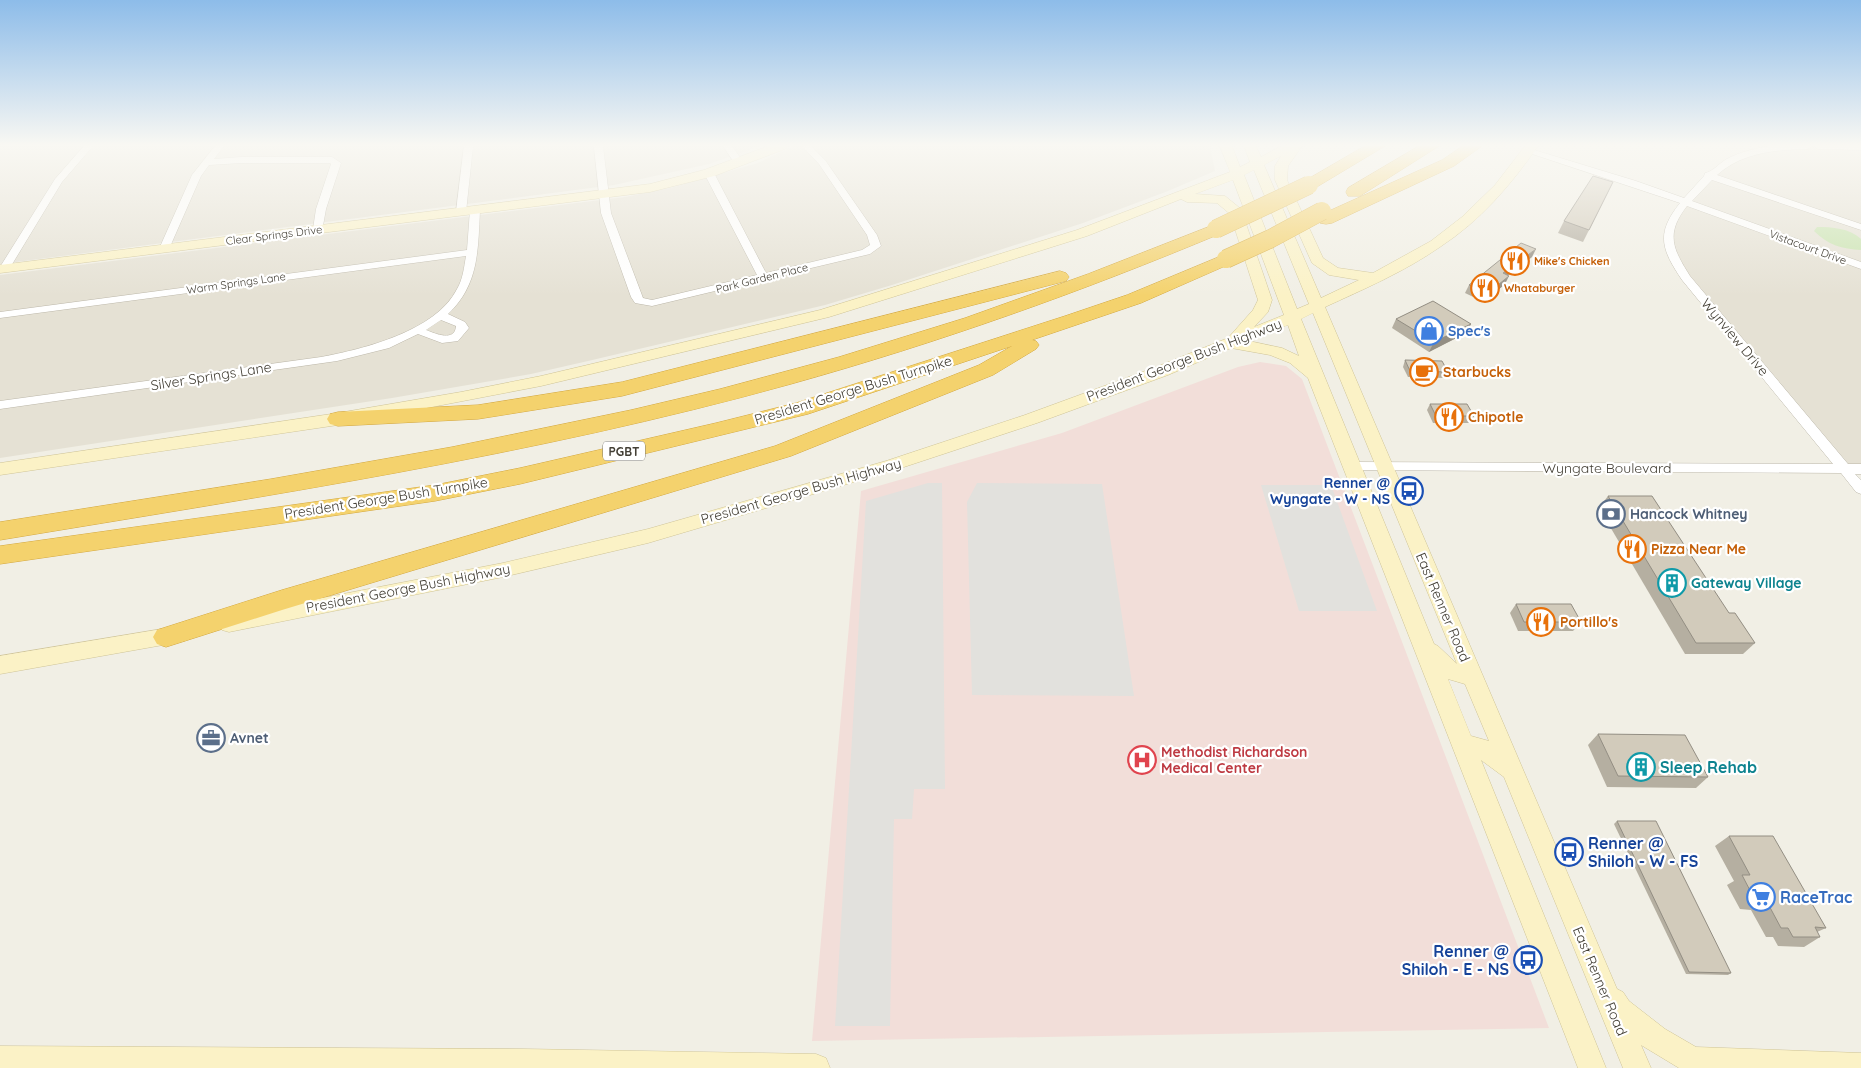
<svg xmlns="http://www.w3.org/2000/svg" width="1861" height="1068" font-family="Quicksand,sans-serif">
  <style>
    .residential { fill: #e5e1d4 }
    .medical { fill: #f2ded9 }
    .green { fill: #c9e3b0 }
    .parking { fill: #e2e1dd }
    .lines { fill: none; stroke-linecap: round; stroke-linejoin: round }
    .street-casing { stroke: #bcb7a9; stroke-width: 1 }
    .secondary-casing { stroke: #cfc497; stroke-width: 1 }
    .highway-casing { stroke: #d3a73e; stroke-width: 1 }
    .street { fill: #fff; fill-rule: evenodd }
    .secondary { fill: #fbf2c6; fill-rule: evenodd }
    .highway { fill: #f4d26d; fill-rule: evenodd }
    .highway-bridge-casing { stroke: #d3a73e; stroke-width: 19; stroke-linecap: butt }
    .highway-bridge { stroke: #f4d26d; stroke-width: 18 }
    .wall { fill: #b5afa1 }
    .shaded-wall { fill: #938e83 }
    .building { fill: #d2cbbb; stroke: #938e83 }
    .labels { text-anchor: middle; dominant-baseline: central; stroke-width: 4.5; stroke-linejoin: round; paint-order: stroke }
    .far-street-label { font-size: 11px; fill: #433f35; stroke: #fff }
    .far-food-label { font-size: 11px; font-weight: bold; fill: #c56008; stroke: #fff; text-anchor: start }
    .shield { fill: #fff; stroke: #7b7972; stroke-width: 1 }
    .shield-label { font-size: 12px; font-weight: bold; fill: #433f35 }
    .shop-label { font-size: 14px; font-weight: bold; fill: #366cbe; stroke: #fff; text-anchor: start }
    .street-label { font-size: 14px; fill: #433f35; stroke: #fff }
    .food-label { font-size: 14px; font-weight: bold; fill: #c56008; stroke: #fff; text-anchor: start }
    .transit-label { font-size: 14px; font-weight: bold; fill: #164399; stroke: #fff; text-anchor: end }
    .service-label { font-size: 14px; font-weight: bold; fill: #4e5e75; stroke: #fff; text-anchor: start }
    .culture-label { font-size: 14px; font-weight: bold; fill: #0d838f; stroke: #fff; text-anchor: start }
    .health-label { font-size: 14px; font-weight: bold; fill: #be3a42; stroke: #fff; text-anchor: start }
    .near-culture-label { font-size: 16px; font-weight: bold; fill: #0d838f; stroke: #fff; text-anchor: start }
    .near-transit-label { font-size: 16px; font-weight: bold; fill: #164399; stroke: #fff; text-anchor: start }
    .near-shop-label { font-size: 16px; font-weight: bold; fill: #366cbe; stroke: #fff; text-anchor: start }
  </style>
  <rect width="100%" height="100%" fill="#f1efe5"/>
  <g class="residential">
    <polygon points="0,146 760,146 709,164 614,185 0,264"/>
    <polygon points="794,146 1210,146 1215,171 1168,191 1083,223 892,285 825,305 588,361 531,374 392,398 0,458 0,275 625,197 670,188 758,163"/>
    <polygon points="1808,146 1861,147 1861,469 1844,469 1672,255 1673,217 1708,175 1753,152"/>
  </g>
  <polygon class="medical" points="1260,362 1286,366 1302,379 1549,1028 812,1041 861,491 1062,433 1238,367"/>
  <path class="green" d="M1817 227C1832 227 1849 228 1861 239V250C1842 249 1828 245 1814 231Z"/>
  <g class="parking">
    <polygon points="928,483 942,483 945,789 914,789 912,819 894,819 890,1026 835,1026 866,501"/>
    <polygon points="977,483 1102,484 1134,696 972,695 967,502"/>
    <polygon points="1261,485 1331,485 1377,611 1299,611"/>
  </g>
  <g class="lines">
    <defs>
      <g id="street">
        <polygon points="84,146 93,146 62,182 8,271 0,271 0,267 55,179"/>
        <polygon points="215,146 224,146 214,159 241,157 332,157 341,163 326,209 322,231 314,231 313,229 316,209 331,164 330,163 241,163 209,165 201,176 169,249 164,252 160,251 159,249 192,175"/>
        <polygon points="464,146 473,146 466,212 461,215 456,212"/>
        <polygon points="594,146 603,146 611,213 643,298 652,300 757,275 704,173 709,170 714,173 766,273 862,250 870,245 867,235 819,164 802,146 811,146 825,160 877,235 881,246 870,254 769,278 764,281 761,280 652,306 635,303 631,297 601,213"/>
        <polygon points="723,146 732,146 744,163 742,165 736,165"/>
        <path d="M1769 146H1812L1808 149C1775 150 1743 152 1717 175L1861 224V230L1712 180 1692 201 1861 262V269L1687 206C1665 234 1673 249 1690 276L1848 464H1861V474H1855L1861 480V494L1856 492 1841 473 1348 470 1347 467 1348 464 1353 462 1833 464 1682 280C1662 250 1655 234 1680 203L1523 151 1525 149H1531L1636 181 1684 198 1704 176 1705 173C1712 172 1719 164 1725 160 1739 152 1754 149 1769 146Z"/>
        <polygon points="1814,146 1861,146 1861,150 1818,149"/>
        <path d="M475 207 480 210C478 250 479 285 448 314L465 322 469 328 458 341 442 343 418 334 389 348 337 361 0 409V401L321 357C364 349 436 331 457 289 463 279 464 267 466 256L0 318V312L467 250 470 210ZM441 320 456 326C455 342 436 334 426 330Z"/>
      </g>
      <g id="secondary">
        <polygon points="769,146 787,146 785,149 714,176 650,192 0,273 0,265 650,184 704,170"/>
        <path d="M1220 146H1232L1240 167 1250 162 1244 146H1256L1261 157 1281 146H1302L1288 166 1287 180 1323 258 1338 268 1373 273 1431 241 1462 217 1495 185 1525 146H1538C1511 185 1480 221 1440 247 1404 272 1364 289 1325 307L1617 989 1623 992 1629 1001 1665 1029 1696 1047 1861 1053V1068H1679L1641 1045 1651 1068H1623L1504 777 1481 760 1606 1068H1578L1308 378 1290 363 1270 355 1231 348 1168 375 1037 423 898 469 648 543 503 577 229 632 222 630 219 624 222 618 229 616 503 563 648 529 886 461 1025 415 1156 367 1228 338 1253 310 1258 300 1230 214 1217 203 1187 202 1181 199 1087 236 829 317 541 386 338 425 0 475V463L338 413 461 392 541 376 820 310 1077 230 1230 172ZM1281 156 1275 166V180L1312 263 1329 275 1359 280 1321 298 1264 165ZM1254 170 1309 304 1297 309 1244 175ZM1233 180 1284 315 1254 327 1268 312 1272 300 1241 209 1225 196 1195 194ZM1313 313 1457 664 1438 646 1434 644 1301 319ZM1288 325 1299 356 1282 348 1249 341ZM1448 679 1465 684 1489 741 1471 736Z"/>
        <polygon points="180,626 187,628 190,634 187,640 180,642 0,674 0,656"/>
        <polygon points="0,1046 523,1049 816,1054 826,1058 830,1068 0,1068"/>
      </g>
      <g id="highway">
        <polygon points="1365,146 1385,146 1315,188 1303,188 1301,185 1303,182"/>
        <polygon points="1419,146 1439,146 1360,196 1348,196 1346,192 1348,188"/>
        <polygon points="1463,146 1482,146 1454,166 1332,223 1326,224 1320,223 1317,219 1320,215 1442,160"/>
        <path d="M1216 224 1222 225 1225 229 1222 233C1081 292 938 343 791 384 532 456 265 496 0 540V522L271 479 452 447 631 410 720 389 839 357 965 318 1088 274Z"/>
        <polygon points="1226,254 1232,255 1235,259 1232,263 1141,303 1032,340 1036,341 1039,345 1036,349 993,375 791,456 282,610 166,647 157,644 153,637 157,630 282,590 775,446 979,365 1012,346 808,414 520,484 435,501 0,564 0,546 435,485 520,468 716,423 796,403 1065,316 1127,295"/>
        <polygon points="1060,271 1066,273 1069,277 1066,281 622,396 478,419 338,426 330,424 327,419 330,414 338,412 478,405 622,382"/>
      </g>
    </defs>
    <use href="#street" class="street-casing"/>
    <use href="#secondary" class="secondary-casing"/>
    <use href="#highway" class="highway-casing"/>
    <use href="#street" class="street"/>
    <use href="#secondary" class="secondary"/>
    <use href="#highway" class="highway"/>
    <defs>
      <g id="highway-bridge">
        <polyline points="1216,229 1309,185"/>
        <polyline points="1226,259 1270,239 1322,211"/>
      </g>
    </defs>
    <use href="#highway-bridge" class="highway-bridge-casing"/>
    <use href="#highway-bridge" class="highway-bridge"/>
  </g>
  <g class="wall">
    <polygon points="1613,182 1583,242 1558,233 1564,221"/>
    <polygon points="1532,257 1507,275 1505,284 1484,302 1465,293 1469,285"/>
    <polygon points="1396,319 1471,324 1466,333 1429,352 1392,328"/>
    <polygon points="1405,360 1448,372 1445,378 1408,377 1403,367"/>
    <polygon points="1430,404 1474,416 1470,423 1433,423 1427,410"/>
    <polygon points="1608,496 1729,613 1755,643 1743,654 1685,654 1599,508"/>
    <polygon points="1516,604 1581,622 1573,631 1518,631 1510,613"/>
    <polygon points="1598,734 1708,777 1696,788 1607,787 1588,745"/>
    <polygon points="1617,821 1731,973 1728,975 1686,974 1614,824"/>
    <polygon points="1729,836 1826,928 1817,932 1820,937 1804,947 1778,946 1773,937 1766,937 1751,910 1740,909 1727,885 1734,881 1715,846"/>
  </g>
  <g class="shaded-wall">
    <polygon points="1536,249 1532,257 1499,282 1503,273"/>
    <polygon points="1509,276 1505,284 1484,302 1488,293"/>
    <polygon points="1471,324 1466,333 1429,352 1434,342"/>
  </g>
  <g class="building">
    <polygon points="1593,176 1613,182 1589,230 1564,221"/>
    <polygon points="1521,243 1536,249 1503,273 1509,276 1488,293 1469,285"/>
    <polygon points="1433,301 1471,324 1434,342 1396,319"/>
    <polygon points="1405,360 1442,361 1448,372 1410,371"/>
    <polygon points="1430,404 1467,404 1474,416 1436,416"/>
    <polygon points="1608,496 1652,496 1729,613 1735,613 1755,643 1696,643"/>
    <polygon points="1516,604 1571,604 1581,622 1524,622"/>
    <polygon points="1598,734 1685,735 1708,777 1618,776"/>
    <polygon points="1617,821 1656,821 1731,973 1689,972"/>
    <polygon points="1729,836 1773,836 1826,928 1815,927 1820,937 1793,937 1788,928 1781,928 1766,900 1755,900 1742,875 1750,875"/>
  </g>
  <linearGradient id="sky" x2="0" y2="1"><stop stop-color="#8dbce9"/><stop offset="0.49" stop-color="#f9f8f3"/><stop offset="1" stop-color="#f9f8f3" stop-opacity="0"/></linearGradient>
  <rect width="1861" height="296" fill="url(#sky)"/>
  <defs>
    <symbol id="restaurant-ring" viewBox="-11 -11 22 22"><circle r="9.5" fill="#fff" stroke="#e8710a" stroke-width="1.5"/><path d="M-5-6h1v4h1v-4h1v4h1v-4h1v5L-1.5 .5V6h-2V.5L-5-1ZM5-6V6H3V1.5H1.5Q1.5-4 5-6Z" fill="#e8710a"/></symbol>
    <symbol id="shop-ring" viewBox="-11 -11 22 22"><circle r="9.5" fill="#fff" stroke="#3f7fe0" stroke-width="1.5"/><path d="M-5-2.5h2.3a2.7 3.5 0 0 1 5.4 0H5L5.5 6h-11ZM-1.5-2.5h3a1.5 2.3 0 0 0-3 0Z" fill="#3f7fe0"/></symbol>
    <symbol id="cafe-ring" viewBox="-11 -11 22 22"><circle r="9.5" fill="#fff" stroke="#e8710a" stroke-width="1.5"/><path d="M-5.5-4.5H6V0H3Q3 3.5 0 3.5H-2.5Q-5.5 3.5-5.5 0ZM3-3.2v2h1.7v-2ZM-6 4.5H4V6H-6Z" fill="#e8710a"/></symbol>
    <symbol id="bus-ring" viewBox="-11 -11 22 22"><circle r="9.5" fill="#fff" stroke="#1a4fb4" stroke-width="1.5"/><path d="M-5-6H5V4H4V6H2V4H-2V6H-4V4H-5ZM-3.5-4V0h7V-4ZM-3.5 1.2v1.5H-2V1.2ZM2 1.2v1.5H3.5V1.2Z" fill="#1a4fb4"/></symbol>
    <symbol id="bank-ring" viewBox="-11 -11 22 22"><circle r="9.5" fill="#fff" stroke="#5c6f8a" stroke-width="1.5"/><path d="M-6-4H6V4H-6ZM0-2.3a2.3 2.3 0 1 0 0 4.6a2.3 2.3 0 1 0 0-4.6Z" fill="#5c6f8a"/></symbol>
    <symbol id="building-ring" viewBox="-11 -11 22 22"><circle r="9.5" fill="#fff" stroke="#0f9aa8" stroke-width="1.5"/><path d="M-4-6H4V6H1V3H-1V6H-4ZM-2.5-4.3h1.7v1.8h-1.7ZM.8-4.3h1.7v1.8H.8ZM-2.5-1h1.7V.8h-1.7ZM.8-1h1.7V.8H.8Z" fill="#0f9aa8"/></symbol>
    <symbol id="office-ring" viewBox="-11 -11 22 22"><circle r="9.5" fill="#fff" stroke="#5c6f8a" stroke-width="1.5"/><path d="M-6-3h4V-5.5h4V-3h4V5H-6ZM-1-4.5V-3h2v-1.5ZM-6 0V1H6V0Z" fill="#5c6f8a"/></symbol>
    <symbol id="hospital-ring" viewBox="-11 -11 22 22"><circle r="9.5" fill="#fff" stroke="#e0444e" stroke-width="1.5"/><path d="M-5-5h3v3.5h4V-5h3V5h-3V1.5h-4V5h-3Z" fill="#e0444e"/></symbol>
    <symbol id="supermarket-ring" viewBox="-11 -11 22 22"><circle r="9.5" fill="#fff" stroke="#3f7fe0" stroke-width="1.5"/><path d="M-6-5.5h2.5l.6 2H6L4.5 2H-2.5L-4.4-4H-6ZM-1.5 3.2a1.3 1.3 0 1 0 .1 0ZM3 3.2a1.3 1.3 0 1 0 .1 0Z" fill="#3f7fe0"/></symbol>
  </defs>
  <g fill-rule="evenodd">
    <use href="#restaurant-ring" x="1499" y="245" width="32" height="32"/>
    <use href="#restaurant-ring" x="1469" y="272" width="32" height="32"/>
    <use href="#shop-ring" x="1413" y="315" width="32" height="32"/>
    <use href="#cafe-ring" x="1408" y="356" width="32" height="32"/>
    <use href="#restaurant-ring" x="1433" y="401" width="32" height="32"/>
    <use href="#bus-ring" x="1393" y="475" width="32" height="32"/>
    <use href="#bank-ring" x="1595" y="498" width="32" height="32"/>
    <use href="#restaurant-ring" x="1616" y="533" width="32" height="32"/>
    <use href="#building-ring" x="1656" y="567" width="32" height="32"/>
    <use href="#restaurant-ring" x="1525" y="606" width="32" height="32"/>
    <use href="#office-ring" x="195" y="722" width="32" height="32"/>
    <use href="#hospital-ring" x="1126" y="744" width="32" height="32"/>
    <use href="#building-ring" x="1625" y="751" width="32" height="32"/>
    <use href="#bus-ring" x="1553" y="836" width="32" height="32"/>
    <use href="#supermarket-ring" x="1745" y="881" width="32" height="32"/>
    <use href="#bus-ring" x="1512" y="944" width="32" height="32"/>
  </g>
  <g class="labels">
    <g class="far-street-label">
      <text transform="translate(274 235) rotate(-7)">Clear Springs Drive</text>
      <text transform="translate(1808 247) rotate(20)">Vistacourt Drive</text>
      <text transform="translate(762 278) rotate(-14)">Park Garden Place</text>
      <text transform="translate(236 283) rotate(-8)">Warm Springs Lane</text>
    </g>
    <g class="far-food-label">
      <text x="1534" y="261">Mike's Chicken</text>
      <text x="1504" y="288">Whataburger</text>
    </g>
    <rect class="shield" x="603" y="441.5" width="42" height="19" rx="4"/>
    <g class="shield-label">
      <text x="624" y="451">PGBT</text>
    </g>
    <g class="shop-label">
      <text x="1448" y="331">Spec's</text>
    </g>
    <g class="street-label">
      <text transform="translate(1735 337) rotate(50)">Wynview Drive</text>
      <text transform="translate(1184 360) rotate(-21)">President George Bush Highway</text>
      <text transform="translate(211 376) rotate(-9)">Silver Springs Lane</text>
      <text transform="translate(853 390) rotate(-17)">President George Bush Turnpike</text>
      <text x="1607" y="468">Wyngate Boulevard</text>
      <text transform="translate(801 491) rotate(-16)">President George Bush Highway</text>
      <text transform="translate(386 498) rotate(-9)">President George Bush Turnpike</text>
      <text transform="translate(408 588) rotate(-11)">President George Bush Highway</text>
      <text transform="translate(1443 607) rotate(67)">East Renner Road</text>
      <text transform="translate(1600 981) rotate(67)">East Renner Road</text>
    </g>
    <g class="food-label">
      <text x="1443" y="372">Starbucks</text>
      <text x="1468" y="417">Chipotle</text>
      <text x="1651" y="549">Pizza Near Me</text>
      <text x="1560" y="622">Portillo's</text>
    </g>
    <g class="transit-label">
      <text x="1390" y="483">Renner @<tspan x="1390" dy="16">Wyngate - W - NS</tspan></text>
    </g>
    <g class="service-label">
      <text x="1630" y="514">Hancock Whitney</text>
      <text x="230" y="738">Avnet</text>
    </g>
    <g class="culture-label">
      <text x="1691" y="583">Gateway Village</text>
    </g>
    <g class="health-label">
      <text x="1161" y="752">Methodist Richardson<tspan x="1161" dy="16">Medical Center</tspan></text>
    </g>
    <g class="near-culture-label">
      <text x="1660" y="767">Sleep Rehab</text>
    </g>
    <g class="near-transit-label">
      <text x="1588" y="843">Renner @<tspan x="1588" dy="18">Shiloh - W - FS</tspan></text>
      <text x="1509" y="951" text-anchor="end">Renner @<tspan x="1509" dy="18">Shiloh - E - NS</tspan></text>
    </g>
    <g class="near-shop-label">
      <text x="1780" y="897">RaceTrac</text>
    </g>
  </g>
</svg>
